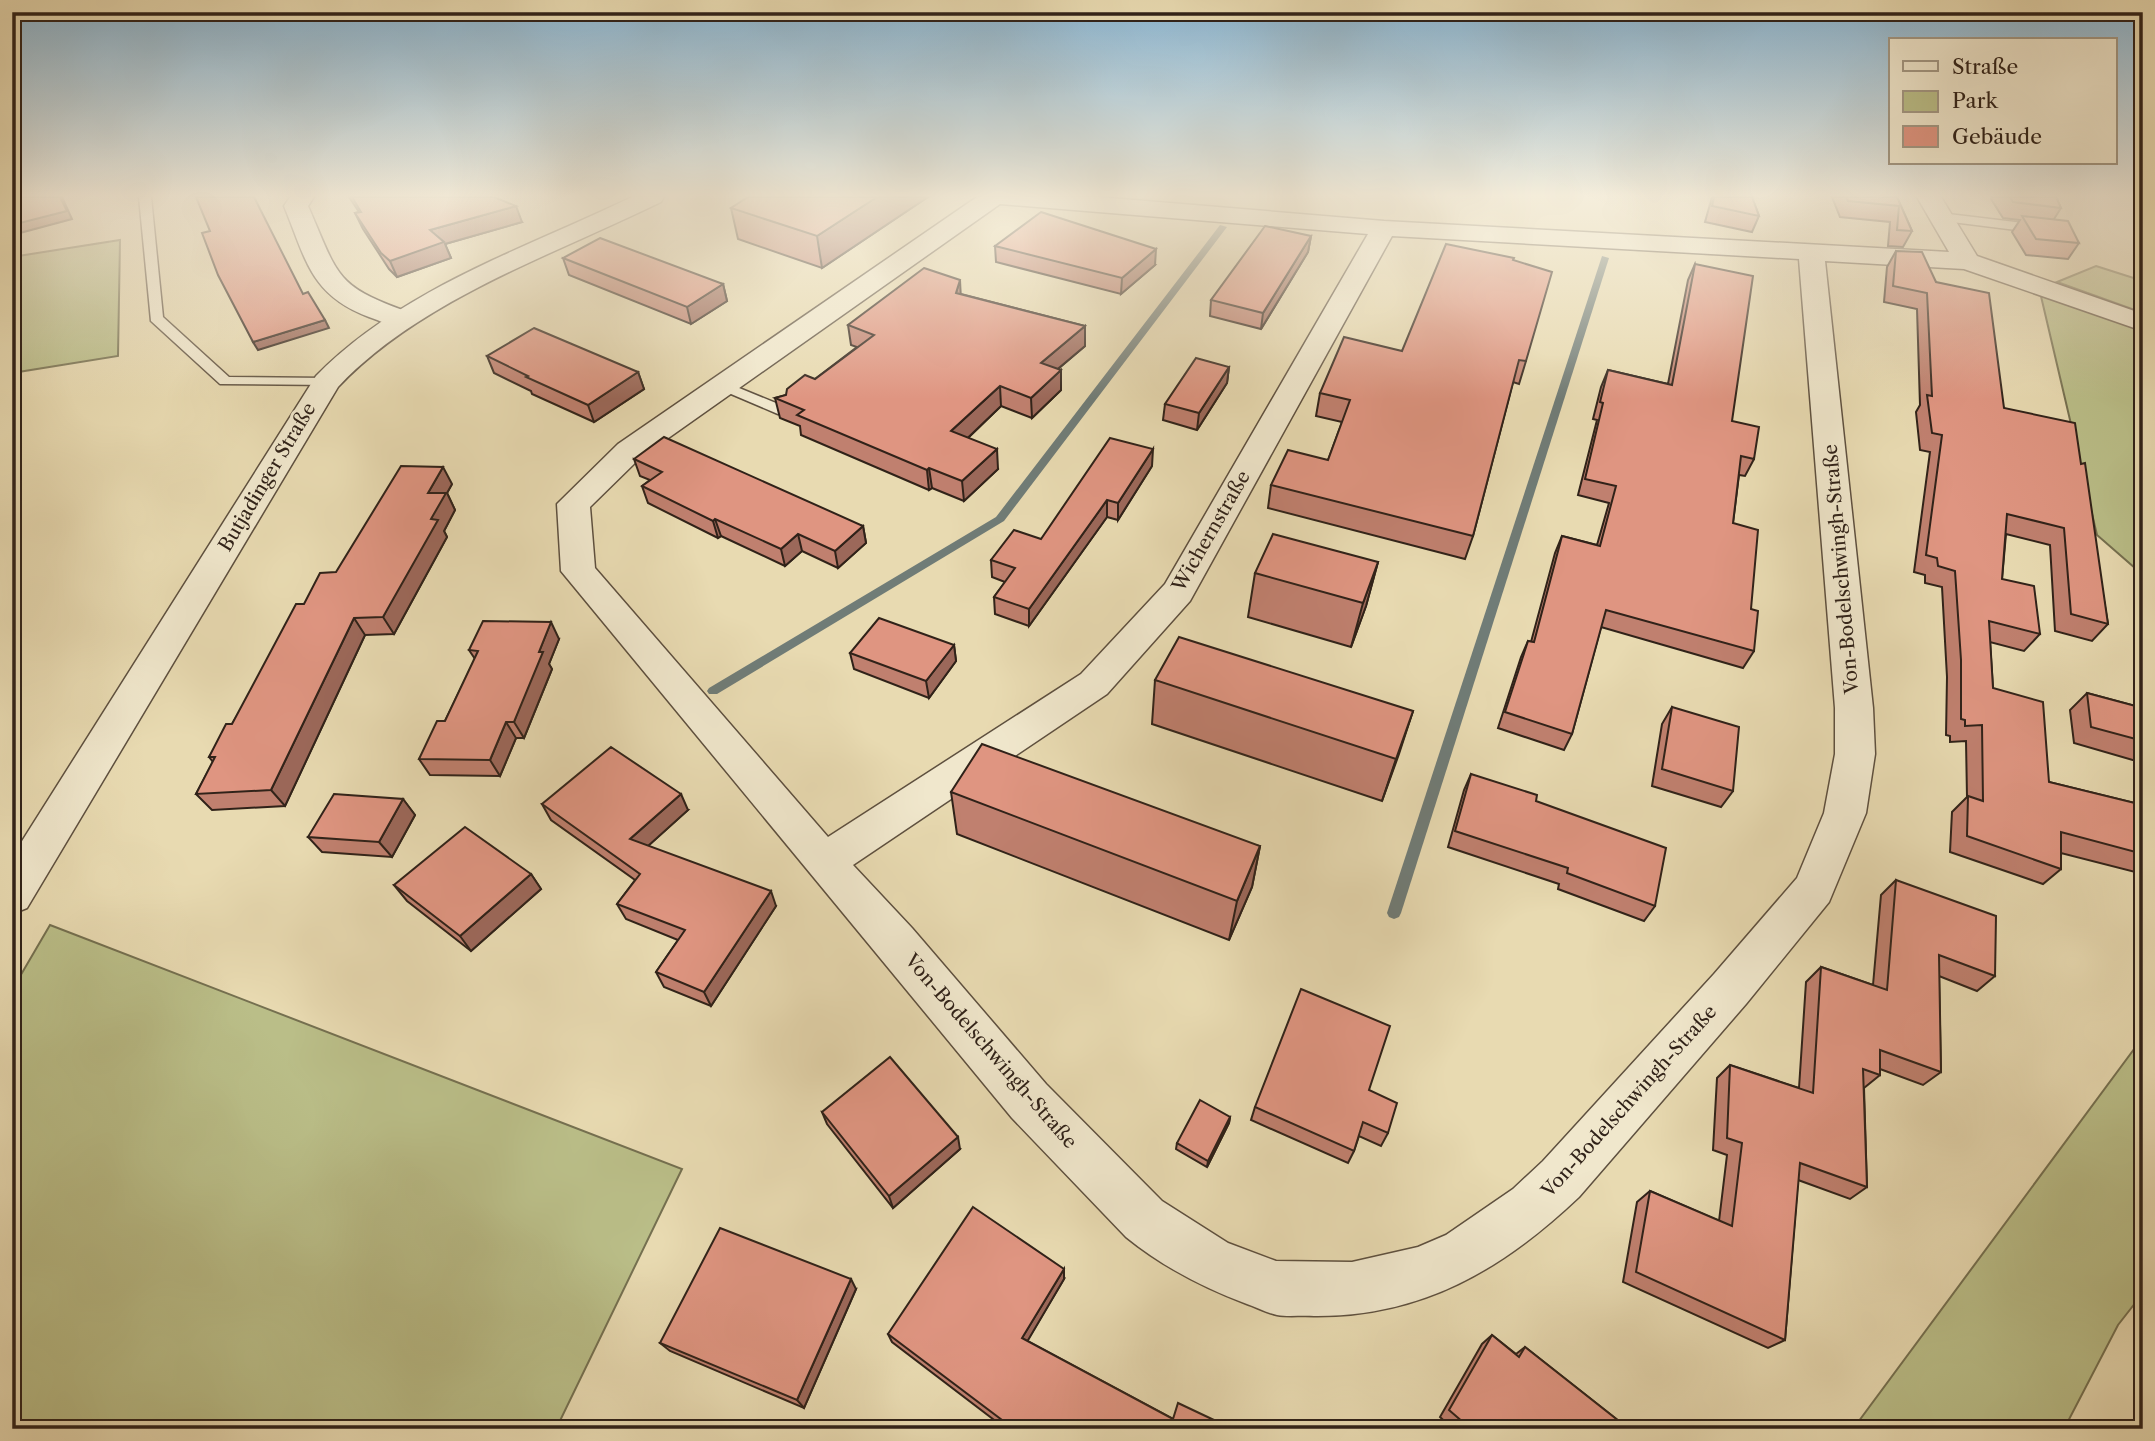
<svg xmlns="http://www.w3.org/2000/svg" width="2155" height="1441" font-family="'Libre Caslon Text',serif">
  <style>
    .green { fill: #babe88; stroke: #757050; stroke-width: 2 }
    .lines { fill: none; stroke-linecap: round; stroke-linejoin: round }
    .stream { fill: #707c77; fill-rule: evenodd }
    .service-casing { stroke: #5e503f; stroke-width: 3 }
    .minor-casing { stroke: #5e503f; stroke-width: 3 }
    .tertiary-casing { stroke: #5e503f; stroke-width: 3 }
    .service { fill: #f0e7cc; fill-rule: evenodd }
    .minor { fill: #f0e7cc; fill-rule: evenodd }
    .tertiary { fill: #f0e7cc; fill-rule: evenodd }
    .wall { fill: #c0806f; stroke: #302219; stroke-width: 2 }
    .shaded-wall { fill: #9c685a; stroke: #302219; stroke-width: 2 }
    .building { fill: #df9581; stroke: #302219; stroke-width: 2 }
    .labels { text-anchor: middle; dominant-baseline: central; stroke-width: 6; stroke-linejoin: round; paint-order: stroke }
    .street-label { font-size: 19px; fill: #302219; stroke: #f0e7cc }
  </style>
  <rect width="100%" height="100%" fill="#e8dab1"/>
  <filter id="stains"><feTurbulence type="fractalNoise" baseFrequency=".00286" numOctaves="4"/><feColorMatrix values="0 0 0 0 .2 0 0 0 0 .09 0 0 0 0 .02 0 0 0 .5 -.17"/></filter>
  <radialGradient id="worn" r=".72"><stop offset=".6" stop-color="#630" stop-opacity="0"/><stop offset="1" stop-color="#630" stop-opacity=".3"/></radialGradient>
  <g class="green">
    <polygon points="120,240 118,356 12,373 12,257"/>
    <polygon points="2096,266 2143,281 2143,313 2057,282"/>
    <polygon points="2040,292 2143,329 2143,575 2097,535"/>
    <polygon points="50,925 682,1169 556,1429 12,1429 12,990"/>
    <polygon points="2143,1037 2143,1293 2118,1325 2064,1429 1853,1429"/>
  </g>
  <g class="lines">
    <g class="stream">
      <polygon points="1220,225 1227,227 1004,521 717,694 709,694 707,691 709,688 996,517"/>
      <polygon points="1602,256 1609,258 1401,913 1399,917 1394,919 1389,917 1387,913"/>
    </g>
    <defs>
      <g id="service">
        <polygon points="139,197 151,197 163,317 229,377 326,378 331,379 333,382 331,385 220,384 151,321"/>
        <polygon points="1940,213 2040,225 2046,229 2040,233 1936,220 1934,217"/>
        <polygon points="722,381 788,408 790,411 788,414 778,414 717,388 715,385 717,382"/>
      </g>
      <g id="minor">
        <path d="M290 197H314L308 206C339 277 334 286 411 313L415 319 411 325C396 329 383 322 369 317 310 295 306 259 284 206Z"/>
        <path d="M977 197H1098L1384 221 1949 252 1917 197H1941L1977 256 2143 314V331L1964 269 1825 261 1873 708 1875 754 1866 813 1829 902 1746 1004 1579 1197C1503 1269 1422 1317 1314 1316 1302 1315 1288 1317 1277 1315 1267 1313 1256 1307 1247 1304 1202 1287 1163 1267 1126 1237L1012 1118 561 571 557 504 618 444ZM1000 204 1368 234 1165 584 1081 674 828 837 595 568 590 507 640 458ZM1392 236 1799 259 1835 708V754L1824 813 1797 878 1714 974 1543 1161 1513 1189 1446 1235 1418 1247 1352 1262 1276 1261 1228 1243 1162 1201 1046 1084 912 928 853 865 1107 694 1190 601Z"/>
      </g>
      <path id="tertiary" d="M632 197H664L661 202C553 255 421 299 338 387L27 908 12 914V857L316 376C401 289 524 249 632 197Z"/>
    </defs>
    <use href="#service" class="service-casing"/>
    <use href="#minor" class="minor-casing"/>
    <use href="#tertiary" class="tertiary-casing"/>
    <use href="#service" class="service"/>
    <use href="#minor" class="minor"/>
    <use href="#tertiary" class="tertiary"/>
  </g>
  <g class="wall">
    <polygon points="349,197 494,197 522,222 445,244 451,258 397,277 389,269 363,229 355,213 359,212"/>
    <polygon points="928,197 822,268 738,239 731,208"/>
    <polygon points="1712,197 1752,197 1759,216 1752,232 1705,222"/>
    <polygon points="1832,197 1897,197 1912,231 1903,247 1888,246 1890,222 1840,217"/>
    <polygon points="1992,197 2056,197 2061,208 2054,219 2079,243 2068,259 2026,255 2012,232 2020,220 2003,218 1991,199"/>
    <polygon points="1311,236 1308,252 1261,329 1210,316 1211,300"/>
    <polygon points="995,246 1155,265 1121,294 996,262"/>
    <polygon points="1896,251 1936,282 2004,408 2081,464 2108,624 2092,641 2055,631 2050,545 2006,534 2002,579 2040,634 2024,651 1990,642 1993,688 2049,782 2143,805 2143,874 2061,853 2061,869 2043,884 1950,852 1952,812 1967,797 1966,741 1950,742 1950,736 1946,735 1947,677 1942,587 1925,583 1925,575 1914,572 1930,452 1920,450 1916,412 1920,405 1917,309 1884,302 1887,267"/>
    <polygon points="563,258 723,284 727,301 691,324 569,275"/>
    <polygon points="1513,261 1526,361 1519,384 1513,382 1473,536 1465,559 1268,508 1271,485 1328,460 1342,422 1316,416 1320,393 1402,351"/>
    <polygon points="1695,264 1732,421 1754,459 1745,476 1739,475 1733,523 1751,609 1754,651 1743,668 1601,627 1572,734 1564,750 1498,728 1521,657 1528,641 1531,642 1555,553 1562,536 1597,545 1609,503 1578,495 1597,420 1593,419 1601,387 1608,370 1668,384 1688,280"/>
    <polygon points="961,294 1085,326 1085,346 1058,369 1061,370 1061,390 1032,418 1001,406 968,438 998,469 964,501 932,488 929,490 801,435 800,426 780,418 775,398 786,395 815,379 857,347 851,345 848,325"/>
    <polygon points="487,356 638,372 644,389 594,422 532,394 531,391 494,373"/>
    <polygon points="1229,367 1227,383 1197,430 1163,420 1165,404"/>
    <polygon points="634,459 863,526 866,543 838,568 802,551 785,566 721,536 718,538 648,503 642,486 650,480 640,476"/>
    <polygon points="1152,466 1118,520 1107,517 1029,626 995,614 994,597 1005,582 992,577 991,560 1041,539"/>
    <polygon points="452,484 447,493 455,510 444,531 447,537 394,634 365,635 285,806 212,810 196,794 213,762 209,757 232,724 304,604"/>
    <polygon points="1378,562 1366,606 1351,647 1248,617 1255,573"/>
    <polygon points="559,639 549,664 552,669 524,738 516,738 500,776 430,775 419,759 445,721 475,659 469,650"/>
    <polygon points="954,645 956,661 929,698 854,669 850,653"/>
    <polygon points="1155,680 1413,711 1382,801 1152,724"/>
    <polygon points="2087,693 2143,708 2143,763 2074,743 2070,710"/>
    <polygon points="1672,707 1733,791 1721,807 1652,786 1662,724"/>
    <polygon points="1471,774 1655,906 1644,921 1558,889 1559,884 1448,847 1464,790"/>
    <polygon points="951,792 1260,846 1252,887 1229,940 957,834"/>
    <polygon points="403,799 415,815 392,857 322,852 308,837"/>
    <polygon points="542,804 688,810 648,846 776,906 711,1006 664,987 656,972 678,940 626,919 617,904 635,880 551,820"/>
    <polygon points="531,874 541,889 471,951 407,901 394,885"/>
    <polygon points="1896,880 1995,976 1977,991 1939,976 1941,1072 1923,1085 1880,1069 1880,1075 1864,1088 1867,1187 1850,1199 1798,1180 1785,1340 1768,1348 1623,1282 1637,1202 1650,1191 1719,1221 1727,1155 1713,1150 1717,1078 1730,1065 1799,1088 1806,982 1821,967 1873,985 1881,895"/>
    <polygon points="1369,1090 1388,1133 1381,1146 1359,1136 1354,1151 1348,1163 1251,1120 1255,1107"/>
    <polygon points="822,1112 960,1149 893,1208 827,1124"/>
    <polygon points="1230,1117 1229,1123 1207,1167 1176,1149 1177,1143"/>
    <polygon points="1064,1279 1027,1341 1173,1419 1233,1429 1006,1429 892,1342 888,1334"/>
    <polygon points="856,1289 804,1408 670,1351 660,1343"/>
    <polygon points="1492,1335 1516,1354 1525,1347 1629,1429 1453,1429 1440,1417 1482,1344"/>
  </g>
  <g class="shaded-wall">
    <polygon points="60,197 62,197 72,219 16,234 12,229 12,225"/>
    <polygon points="877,197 928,197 822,268 817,236"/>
    <polygon points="516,206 522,222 445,244 451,258 397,277 390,261 430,230"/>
    <polygon points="1311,236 1308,252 1261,329 1263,313"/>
    <polygon points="1156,249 1155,265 1121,294 1122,278"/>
    <polygon points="960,280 961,300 956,293"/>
    <polygon points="723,284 727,301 691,324 687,307"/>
    <polygon points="325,320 329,328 258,350 253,342"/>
    <polygon points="1085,326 1085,346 1041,383 1041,363"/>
    <polygon points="1229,367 1227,383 1197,430 1199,413"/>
    <polygon points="1061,370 1061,390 1032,418 1031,398"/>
    <polygon points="638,372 644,389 594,422 588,405"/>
    <polygon points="1000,386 1001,406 953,452 951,431"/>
    <polygon points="997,449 998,469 964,501 962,481"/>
    <polygon points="1153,449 1152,466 1118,520 1118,503"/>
    <polygon points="443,467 452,484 447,493 455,510 444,531 447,537 394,634 383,617 431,519 428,493"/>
    <polygon points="929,468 932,488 929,490 927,470"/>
    <polygon points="1107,500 1107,517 1029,626 1029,609"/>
    <polygon points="715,519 721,536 718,538 713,521"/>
    <polygon points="863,526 866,543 838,568 835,551"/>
    <polygon points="798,534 802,551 785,566 781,549"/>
    <polygon points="1378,562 1366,606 1351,647 1363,603"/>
    <polygon points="354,618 365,635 285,806 271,790"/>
    <polygon points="551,622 559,639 549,664 552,669 524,738 514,722 539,652"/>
    <polygon points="954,645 956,661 929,698 926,681"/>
    <polygon points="1413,711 1399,754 1382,801 1396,759"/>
    <polygon points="506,722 516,738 500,776 490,760"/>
    <polygon points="681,794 688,810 638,855 630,839"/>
    <polygon points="403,799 415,815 392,857 379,842"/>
    <polygon points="1260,846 1252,887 1229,940 1237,901"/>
    <polygon points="531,874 541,889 471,951 460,936"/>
    <polygon points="771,891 776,906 711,1006 704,992"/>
    <polygon points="1230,1117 1229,1123 1207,1167 1208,1161"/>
    <polygon points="958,1137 960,1149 893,1208 889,1196"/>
    <polygon points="1064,1269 1064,1279 1024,1347 1022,1338"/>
    <polygon points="851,1279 856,1289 804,1408 797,1400"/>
  </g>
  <g class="building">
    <polygon points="12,197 60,197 67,211 12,225"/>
    <polygon points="196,197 254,197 303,294 308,292 325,320 253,342 218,275 202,233 210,231"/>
    <polygon points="352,197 494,197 516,206 430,230 444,242 390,261 381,253 355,213 361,212"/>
    <polygon points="748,197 877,197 817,236 731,208"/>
    <polygon points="1714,197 1752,197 1759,216 1712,206"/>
    <polygon points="1846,197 1897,197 1912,231 1897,230 1899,206 1848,201"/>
    <polygon points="2010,197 2056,197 2061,208 2013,202"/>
    <polygon points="1041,212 1156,249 1122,278 995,246"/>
    <polygon points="2022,216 2068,221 2079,243 2036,239"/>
    <polygon points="1265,226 1311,236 1263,313 1211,300"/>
    <polygon points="600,238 723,284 687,307 563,258"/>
    <polygon points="1446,244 1514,258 1513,260 1552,272 1526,361 1519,360 1473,536 1271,485 1288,450 1328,460 1350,400 1320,393 1344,337 1402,351"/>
    <polygon points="1896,251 1922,252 1936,282 1989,293 2004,408 2075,423 2081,464 2085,463 2108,624 2071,614 2064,528 2007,514 2002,579 2034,586 2040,634 1989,621 1993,688 2043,702 2049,782 2143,805 2143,854 2061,832 2061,869 1967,836 1968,796 1983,801 1982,725 1965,726 1965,720 1961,719 1961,660 1955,571 1938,566 1937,558 1926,555 1942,435 1932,433 1927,395 1932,396 1927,293 1893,286"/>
    <polygon points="1695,264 1753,276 1732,421 1759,427 1754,459 1741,456 1733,523 1758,530 1751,609 1758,611 1754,651 1606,610 1572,734 1505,712 1528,641 1534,642 1562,536 1600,546 1616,486 1585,479 1603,403 1600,402 1608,370 1672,385"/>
    <polygon points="924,268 960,280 956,293 1085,326 1041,363 1061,370 1031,398 1000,386 951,431 997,449 962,481 929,468 927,470 797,415 804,410 775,398 786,395 787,389 805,375 815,379 874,335 848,325"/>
    <polygon points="534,328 638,372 588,405 526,377 528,376 487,356"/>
    <polygon points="1196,358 1229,367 1199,413 1165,404"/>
    <polygon points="664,437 863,526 835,551 798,534 781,549 715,519 713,521 642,486 662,472 634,459"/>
    <polygon points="1110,438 1153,449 1118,503 1107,500 1029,609 994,597 1015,568 991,560 1014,530 1041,539"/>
    <polygon points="401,466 443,467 428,493 446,493 431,519 438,520 383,617 354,618 271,790 196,794 215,757 209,757 226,724 232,724 296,604 304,604 320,573 336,572"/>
    <polygon points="1273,534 1378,562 1363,603 1255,573"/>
    <polygon points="879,618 954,645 926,681 850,653"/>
    <polygon points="483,621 551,622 539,652 543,652 514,722 506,722 490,760 419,759 437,721 445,721 478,651 469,650"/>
    <polygon points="1179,637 1413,711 1396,759 1155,680"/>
    <polygon points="2087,693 2143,708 2143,741 2091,727"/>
    <polygon points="1672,707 1739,727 1733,791 1662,769"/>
    <polygon points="982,744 1260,846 1237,901 951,792"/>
    <polygon points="611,747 681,794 630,839 771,891 704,992 656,972 685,930 617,904 640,874 542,804"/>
    <polygon points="1471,774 1537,795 1536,801 1666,848 1655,906 1567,873 1568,868 1455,831"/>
    <polygon points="334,794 403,799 379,842 308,837"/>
    <polygon points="465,827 531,874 460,936 394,885"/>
    <polygon points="1896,880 1996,916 1995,976 1939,955 1941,1072 1880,1050 1880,1075 1863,1069 1867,1187 1800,1163 1785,1340 1636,1272 1650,1191 1732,1226 1742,1143 1727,1138 1730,1065 1813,1093 1821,967 1887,990"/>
    <polygon points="1301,989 1390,1026 1369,1090 1397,1103 1388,1133 1363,1122 1354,1151 1255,1107"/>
    <polygon points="890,1057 958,1137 889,1196 822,1112"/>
    <polygon points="1200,1100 1230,1117 1208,1161 1177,1143"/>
    <polygon points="973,1207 1064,1269 1022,1338 1173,1419 1178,1403 1233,1429 1014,1429 888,1334"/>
    <polygon points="720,1228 851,1279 797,1400 660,1343"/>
    <polygon points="1492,1335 1519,1357 1525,1347 1629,1429 1471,1429 1449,1410"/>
  </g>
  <linearGradient id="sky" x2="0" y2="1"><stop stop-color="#89b6d4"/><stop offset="0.49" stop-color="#f5eedc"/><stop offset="1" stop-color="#f5eedc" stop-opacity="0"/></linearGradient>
  <rect width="2155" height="399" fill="url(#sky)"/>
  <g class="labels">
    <g class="street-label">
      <text transform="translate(267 477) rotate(-59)">Butjadinger Straße</text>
      <text transform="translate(1211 531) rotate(-60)">Wichernstraße</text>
      <text transform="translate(1841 569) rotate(-95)">Von-Bodelschwingh-Straße</text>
      <text transform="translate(991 1051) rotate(49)">Von-Bodelschwingh-Straße</text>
      <text transform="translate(1629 1101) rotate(-48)">Von-Bodelschwingh-Straße</text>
    </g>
  </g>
  <rect width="2155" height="1441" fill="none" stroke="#e8dab1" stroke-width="42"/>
  <rect x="14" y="14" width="2127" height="1413" fill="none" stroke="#302219" stroke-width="3.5"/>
  <rect x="21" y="21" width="2113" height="1399" fill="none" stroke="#302219" stroke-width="2"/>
  <rect x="1889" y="38" width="228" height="126" fill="#f0e7cc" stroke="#a39884" stroke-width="2"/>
  <rect x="1903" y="61" width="35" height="10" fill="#f0e7cc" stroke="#a39884" stroke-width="2"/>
  <text x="1952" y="74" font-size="21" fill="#302219">Straße</text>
  <rect x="1903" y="91" width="35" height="21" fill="#babe88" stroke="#a39884" stroke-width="2"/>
  <text x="1952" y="108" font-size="21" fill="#302219">Park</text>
  <rect x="1903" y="126" width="35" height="21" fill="#df9581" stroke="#a39884" stroke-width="2"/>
  <text x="1952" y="144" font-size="21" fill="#302219">Gebäude</text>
  <rect width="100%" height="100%" filter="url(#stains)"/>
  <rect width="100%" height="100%" fill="url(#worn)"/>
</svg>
